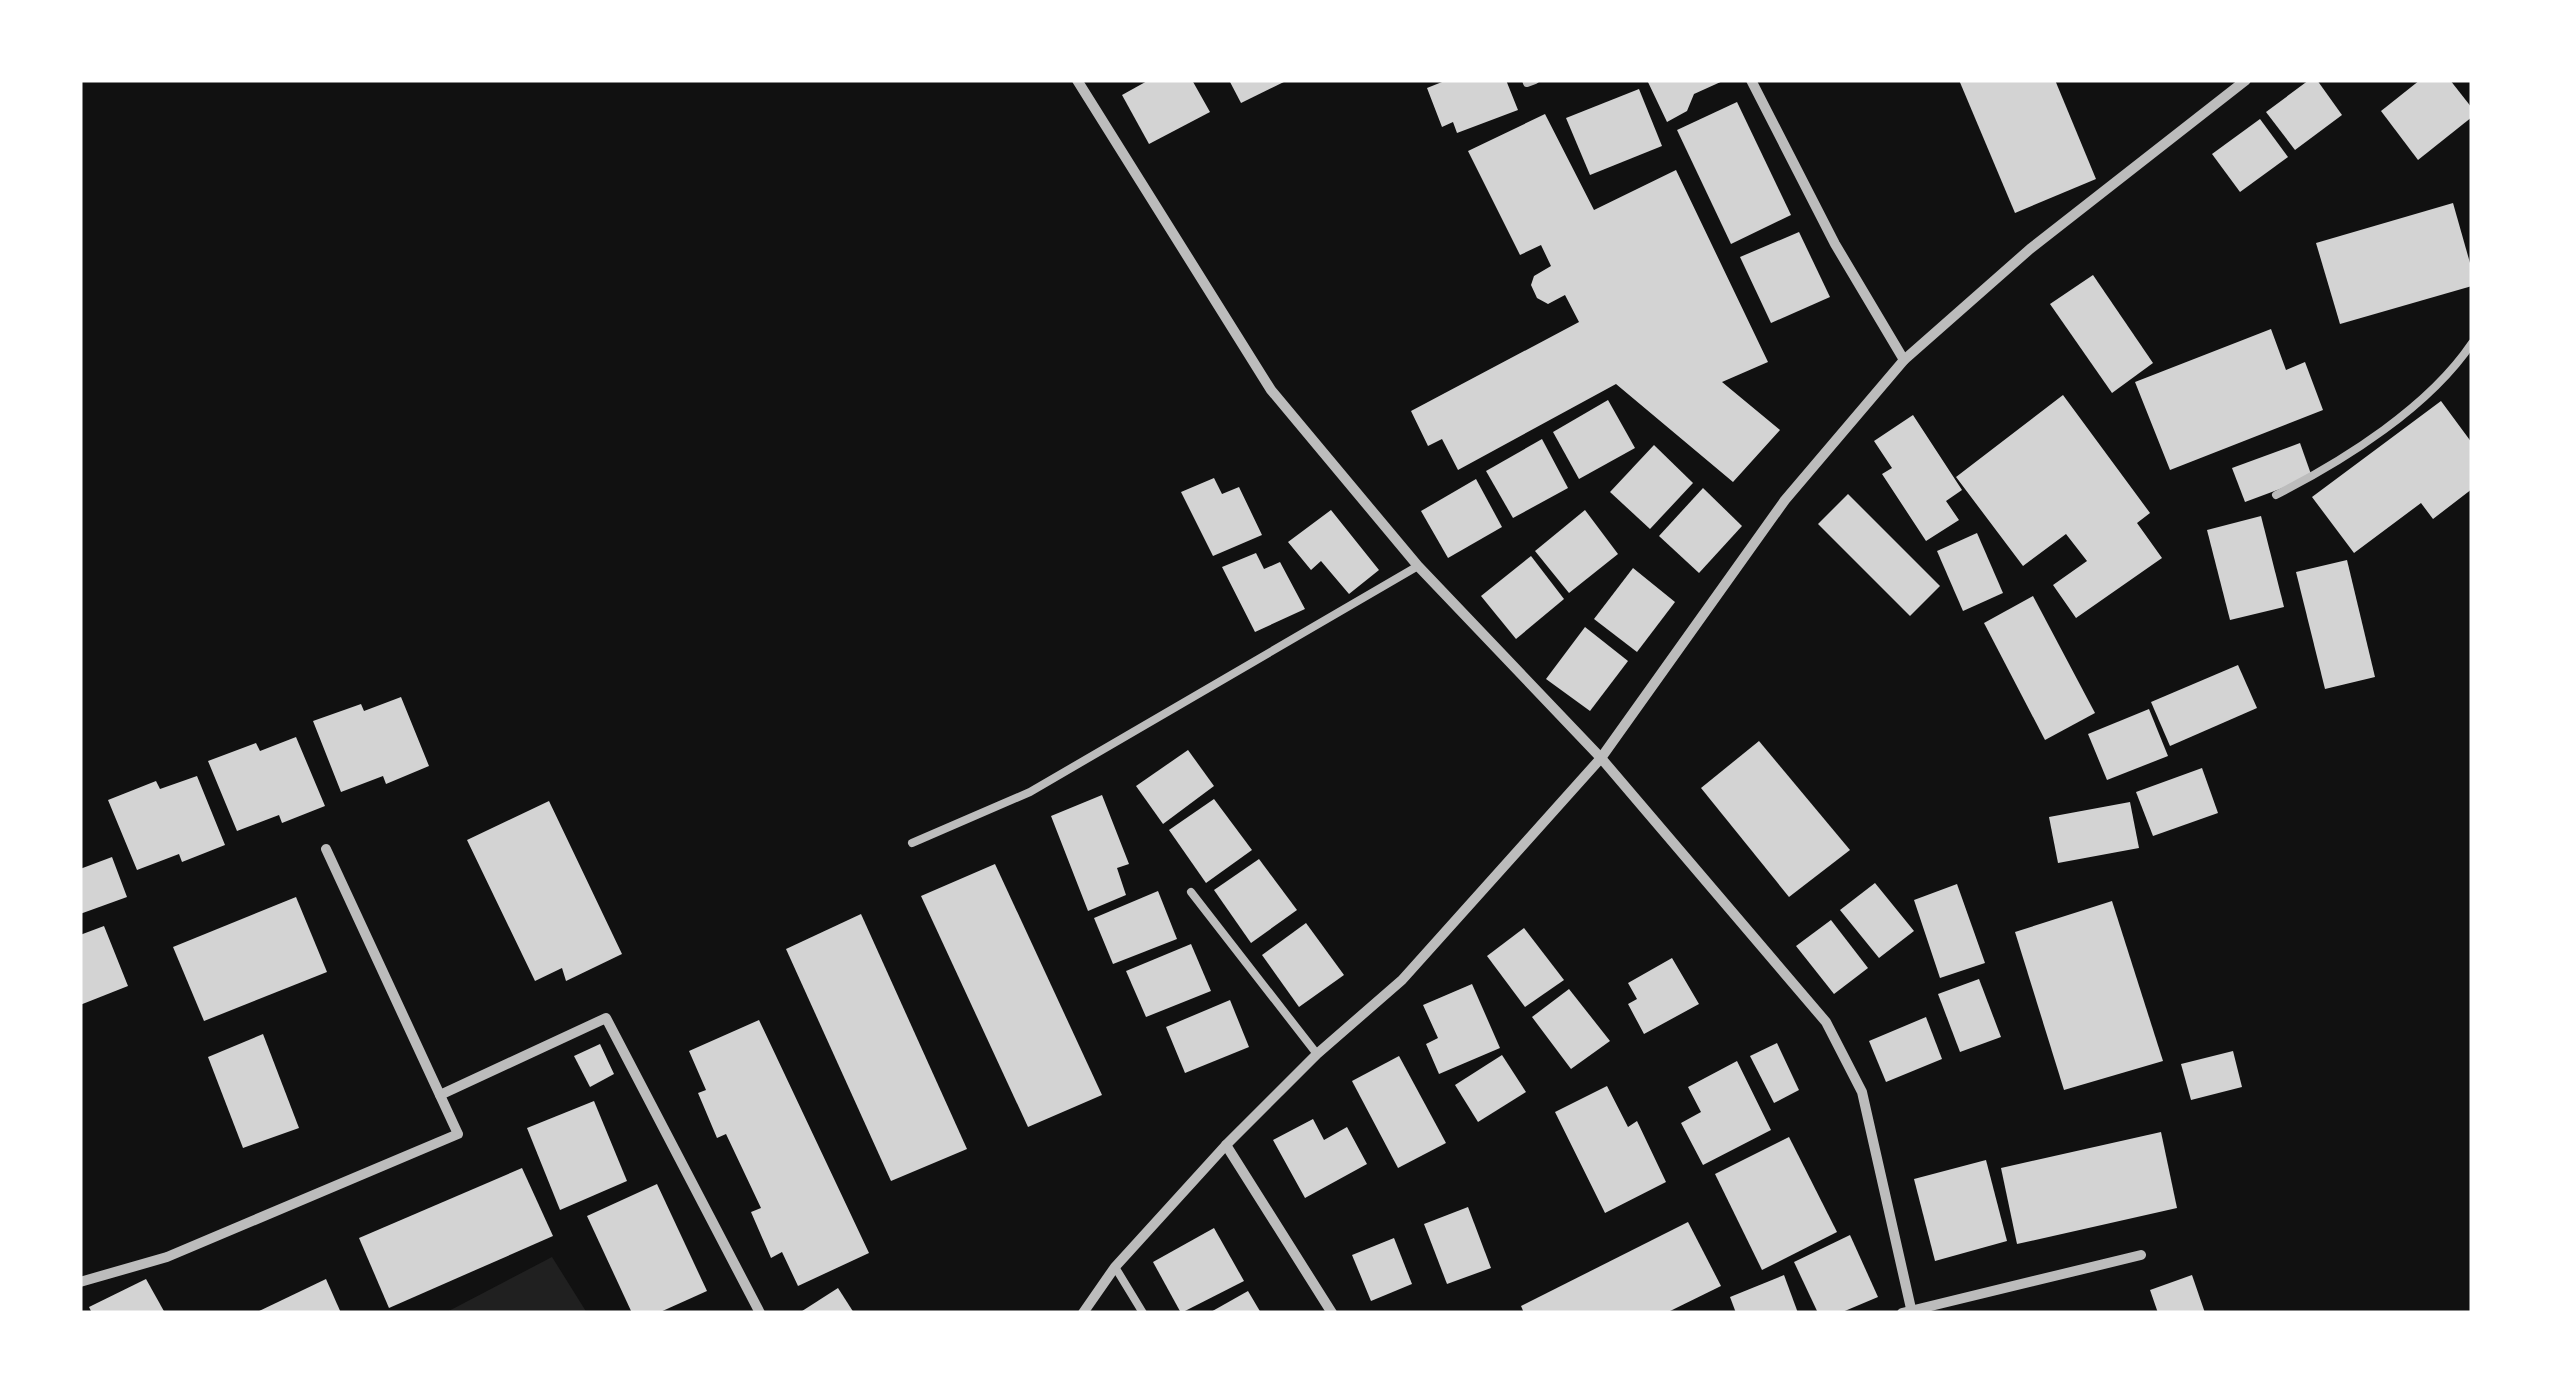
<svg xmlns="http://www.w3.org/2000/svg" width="2552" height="1393" font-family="Literata,serif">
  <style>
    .green { fill: #202020 }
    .building { fill: #d3d3d3 }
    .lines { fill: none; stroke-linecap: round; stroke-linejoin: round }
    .service { stroke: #bcbcbc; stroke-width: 8 }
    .minor { stroke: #bcbcbc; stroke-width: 10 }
  </style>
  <rect width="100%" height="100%" fill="#111"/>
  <polygon class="green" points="552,1257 587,1313 445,1313"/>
  <g class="building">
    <polygon points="1149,80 1192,80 1210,112 1149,144 1122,95"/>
    <polygon points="1229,80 1288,80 1241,103"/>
    <polygon points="1447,80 1506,80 1518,110 1457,133 1453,122 1442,127 1427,88"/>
    <polygon points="1647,80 1725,80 1694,94 1687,111 1667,122"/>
    <polygon points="1959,80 2055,80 2096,179 2015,213"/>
    <polygon points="2309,80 2317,80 2342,115 2295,150 2266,112"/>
    <polygon points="2420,80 2450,80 2472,108 2472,117 2418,160 2381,111"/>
    <polygon points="1639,89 1662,146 1590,175 1566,118"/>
    <polygon points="1737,102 1791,215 1731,244 1677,130"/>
    <polygon points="1545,114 1594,210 1676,170 1768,362 1722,382 1780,430 1733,482 1616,384 1458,470 1442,439 1428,446 1411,411 1579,322 1565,295 1548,304 1537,298 1531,285 1534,276 1551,266 1541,245 1520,255 1468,151"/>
    <polygon points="2260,119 2288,157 2240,192 2212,154"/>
    <polygon points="2453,203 2472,270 2472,286 2340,324 2316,243"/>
    <polygon points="1799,232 1830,297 1771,323 1740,257"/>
    <polygon points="2093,275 2153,363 2112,393 2050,304"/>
    <polygon points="2271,329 2286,370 2305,362 2323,410 2170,470 2135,382"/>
    <polygon points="2063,395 2150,513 2137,523 2162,558 2076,618 2053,585 2087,561 2066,534 2023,566 1956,477"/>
    <polygon points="1608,400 1635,448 1579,479 1553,432"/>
    <polygon points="2441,401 2472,443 2472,489 2433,519 2421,503 2354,553 2312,497"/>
    <polygon points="1913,415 1962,490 1946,501 1959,520 1926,541 1882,474 1892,468 1874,441"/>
    <polygon points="1542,439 1568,488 1513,518 1486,471"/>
    <polygon points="2300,443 2312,477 2245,502 2232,468"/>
    <polygon points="1654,445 1693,483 1650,529 1610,492"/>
    <polygon points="1214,478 1222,494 1239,487 1262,535 1213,556 1181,492"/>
    <polygon points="1476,479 1502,527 1448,558 1421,511"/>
    <polygon points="1703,488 1742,526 1699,573 1659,536"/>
    <polygon points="1848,494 1940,586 1910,616 1818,524"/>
    <polygon points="1331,510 1379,570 1349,594 1321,561 1311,570 1288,542"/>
    <polygon points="1585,510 1618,554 1569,593 1535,551"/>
    <polygon points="2261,516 2284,607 2230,620 2207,530"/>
    <polygon points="1977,533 2003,593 1963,611 1937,551"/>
    <polygon points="1256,553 1264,569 1280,562 1305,609 1255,632 1222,567"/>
    <polygon points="1531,556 1564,599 1516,639 1481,596"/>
    <polygon points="2347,560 2375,677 2325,689 2296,572"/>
    <polygon points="1633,568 1675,602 1637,652 1594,619"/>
    <polygon points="2033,596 2095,713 2045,740 1984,623"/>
    <polygon points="1585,627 1628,661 1590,711 1546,679"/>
    <polygon points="2238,665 2257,708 2170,746 2151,702"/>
    <polygon points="401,697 429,766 386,784 383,776 341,792 313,721 361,704 364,711"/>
    <polygon points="2149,709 2168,756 2107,780 2088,734"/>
    <polygon points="296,737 325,806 282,823 279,815 237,831 208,761 256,743 260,751"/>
    <polygon points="1759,741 1850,850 1789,897 1701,788"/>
    <polygon points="1188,750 1214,786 1163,824 1136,786"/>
    <polygon points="2202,768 2218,813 2153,836 2136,792"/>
    <polygon points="197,776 225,845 182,862 179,854 137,870 108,800 156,781 160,789"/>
    <polygon points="1102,795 1129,864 1117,868 1126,895 1088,911 1051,816"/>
    <polygon points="1214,799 1252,850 1206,883 1169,830"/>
    <polygon points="549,801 622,954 566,981 562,968 535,981 467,840"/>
    <polygon points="2130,802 2139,848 2058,863 2049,817"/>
    <polygon points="112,857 127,897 80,914 80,869"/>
    <polygon points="1259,859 1297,910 1251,943 1214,890"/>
    <polygon points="995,864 1102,1095 1028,1127 921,896"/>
    <polygon points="1875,883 1914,931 1879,958 1840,910"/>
    <polygon points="1957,884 1985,963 1940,978 1914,900"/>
    <polygon points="1158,891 1177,939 1113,964 1094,918"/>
    <polygon points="296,897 327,972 204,1021 173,947"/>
    <polygon points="2112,901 2163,1061 2064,1090 2015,932"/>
    <polygon points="861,914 967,1149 891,1181 786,949"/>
    <polygon points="1831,920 1868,968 1834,994 1796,946"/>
    <polygon points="1306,923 1344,975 1299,1007 1262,955"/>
    <polygon points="104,926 128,986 80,1005 80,935"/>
    <polygon points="1524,928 1564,980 1525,1007 1487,956"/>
    <polygon points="1191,944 1211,991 1146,1017 1126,971"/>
    <polygon points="1672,958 1699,1004 1644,1034 1628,1004 1637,999 1628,983"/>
    <polygon points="1979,979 2001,1037 1960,1052 1938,994"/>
    <polygon points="1472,984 1500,1048 1439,1074 1426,1044 1438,1038 1423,1005"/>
    <polygon points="1569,989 1610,1041 1571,1069 1532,1017"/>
    <polygon points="1230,1000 1249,1047 1185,1073 1166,1027"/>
    <polygon points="1926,1017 1942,1059 1886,1082 1869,1041"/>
    <polygon points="759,1020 869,1253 798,1286 782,1252 771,1258 751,1212 761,1208 726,1134 717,1138 698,1093 706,1090 689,1051"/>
    <polygon points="263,1034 299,1128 243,1148 208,1057"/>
    <polygon points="1777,1043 1799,1090 1774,1103 1750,1056"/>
    <polygon points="600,1044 614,1074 590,1087 574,1056"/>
    <polygon points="2233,1051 2242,1087 2191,1100 2181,1064"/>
    <polygon points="1502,1055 1526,1092 1478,1122 1455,1085"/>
    <polygon points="1399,1056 1446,1143 1398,1168 1352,1081"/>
    <polygon points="1737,1061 1771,1130 1703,1165 1681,1123 1701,1112 1688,1087"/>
    <polygon points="1607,1086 1628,1127 1637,1121 1666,1182 1605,1213 1555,1112"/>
    <polygon points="594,1101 627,1181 560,1210 527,1128"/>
    <polygon points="1313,1119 1324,1140 1347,1127 1367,1164 1305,1198 1273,1140"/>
    <polygon points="2161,1132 2177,1208 2017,1244 2001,1168"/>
    <polygon points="1789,1137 1837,1232 1762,1270 1715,1174"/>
    <polygon points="1986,1160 2007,1241 1935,1261 1914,1179"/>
    <polygon points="522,1168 553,1236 389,1308 359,1238"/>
    <polygon points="657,1184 707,1291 658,1313 632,1313 587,1216"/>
    <polygon points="1468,1207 1491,1268 1447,1284 1424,1224"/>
    <polygon points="1688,1222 1721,1286 1666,1313 1524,1313 1521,1306"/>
    <polygon points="1214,1228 1244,1281 1181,1313 1153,1262"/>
    <polygon points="1850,1235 1878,1297 1840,1313 1818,1313 1794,1262"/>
    <polygon points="1394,1238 1412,1284 1371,1301 1352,1255"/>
    <polygon points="1784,1275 1798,1313 1736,1313 1730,1297"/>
    <polygon points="2192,1275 2205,1313 2158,1313 2150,1290"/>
    <polygon points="146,1279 165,1313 92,1313 89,1307"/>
    <polygon points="326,1279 341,1313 255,1313"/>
    <polygon points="838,1288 854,1313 799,1313"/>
    <polygon points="1248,1291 1261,1313 1209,1313"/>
  </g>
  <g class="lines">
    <g class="service">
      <polyline points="1526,80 1527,83 1535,80"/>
      <path d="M2276 495C2345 460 2429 407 2472 343"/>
      <polyline points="912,843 1030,792 1418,566"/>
      <polyline points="1191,892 1317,1054"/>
      <polyline points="1115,1267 1143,1313"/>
    </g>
    <g class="minor">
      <polyline points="1077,80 1271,390 1418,566 1601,758 1826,1022 1862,1092 1912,1313"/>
      <polyline points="1751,80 1835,244 1904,360"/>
      <polyline points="440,1095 606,1018 760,1313"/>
      <polyline points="1226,1145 1332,1313"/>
      <polyline points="80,1282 167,1257 458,1134 326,849"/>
      <polyline points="1083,1313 1115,1267 1226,1145 1317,1054 1402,980 1601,758 1785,500 1904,360 2030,249 2246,80"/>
      <polyline points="1902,1313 2141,1255"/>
    </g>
  </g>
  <rect width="2552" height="1393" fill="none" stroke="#ffffff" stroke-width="165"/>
</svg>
